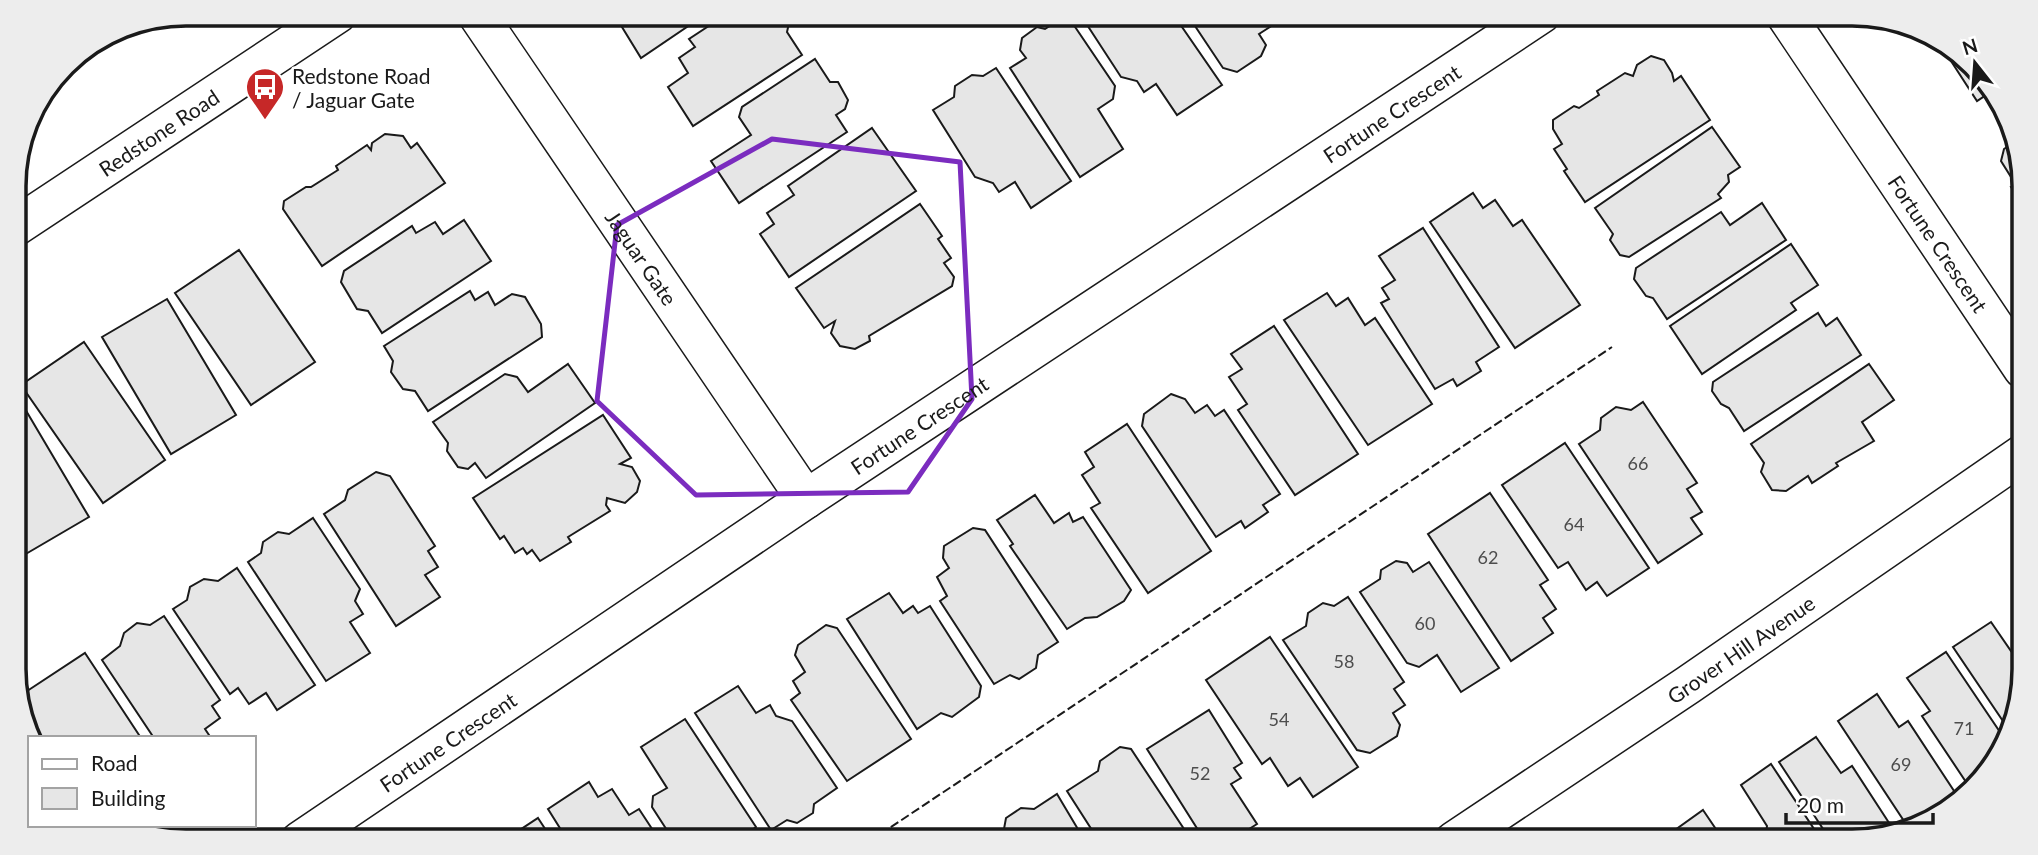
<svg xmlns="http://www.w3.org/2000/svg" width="2038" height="855" font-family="Lato,sans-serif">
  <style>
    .building { fill: #e6e6e6; stroke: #1a1a1a; stroke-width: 2 }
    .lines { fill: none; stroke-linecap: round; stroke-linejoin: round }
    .street-casing { stroke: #1a1a1a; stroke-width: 41 }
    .secondary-casing { stroke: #1a1a1a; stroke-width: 41 }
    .street { stroke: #fff; stroke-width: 38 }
    .secondary { stroke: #fff; stroke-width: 38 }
    .fence { stroke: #1a1a1a; stroke-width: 2; stroke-dasharray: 9 3.5; stroke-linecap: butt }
    .marked { fill: none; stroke: #7b2cbf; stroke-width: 5; stroke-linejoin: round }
    .labels { text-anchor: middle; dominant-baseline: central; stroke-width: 5; stroke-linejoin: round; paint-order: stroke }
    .number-label { font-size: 18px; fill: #4d4d4d }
    .poi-label { font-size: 21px; fill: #1a1a1a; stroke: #fff; text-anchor: start }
    .street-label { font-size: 21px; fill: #1a1a1a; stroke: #fff }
    .rim { fill: none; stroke: #1a1a1a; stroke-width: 3.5 }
  </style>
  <rect width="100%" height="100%" fill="#fff"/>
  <g class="building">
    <polygon points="614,14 706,14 641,58"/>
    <polygon points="727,14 783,14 789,23 787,32 802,55 693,126 668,87 688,73 679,58 695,47 689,39"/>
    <polygon points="1080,14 1173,14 1222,85 1177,115 1156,84 1144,92 1137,81 1121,77"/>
    <polygon points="1187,14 1267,14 1273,25 1259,34 1266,45 1261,56 1237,72 1223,68"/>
    <polygon points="1067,15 1115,86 1113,99 1098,109 1123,149 1080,177 1010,68 1026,58 1020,50 1022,38 1037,27 1045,29"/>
    <polygon points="1651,56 1664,60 1672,73 1674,81 1681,76 1710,120 1585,202 1564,171 1567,169 1554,149 1562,144 1553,129 1553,120 1574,106 1579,108 1599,95 1597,91 1625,73 1633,76 1637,65"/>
    <polygon points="1956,57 1988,81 1992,91 1977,101 1951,61"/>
    <polygon points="815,59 830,82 838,82 848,100 845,109 836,115 847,132 739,203 711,161 751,135 739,117 742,107"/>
    <polygon points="996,68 1071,181 1031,208 1015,182 999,192 993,183 975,177 933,110 954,97 955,86 972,75 983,76"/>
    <polygon points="1712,127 1740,167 1728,175 1729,182 1718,194 1721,198 1629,257 1620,255 1610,240 1613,234 1595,208"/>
    <polygon points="872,128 916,191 789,277 760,234 774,224 767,213 794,195 788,186"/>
    <polygon points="385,134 403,136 411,148 417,143 445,183 322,266 283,209 284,201 306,187 311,187 338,170 336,166 367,145 371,150 372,143"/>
    <polygon points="2014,142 2022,164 2023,206 2011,187 2016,185 2001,161 2004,149"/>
    <polygon points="1473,193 1483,208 1495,200 1513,226 1522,220 1580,305 1515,348 1430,222"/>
    <polygon points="1762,203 1786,240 1667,319 1653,298 1646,296 1634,279 1636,268 1721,212 1730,225"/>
    <polygon points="920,204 942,236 938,239 951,258 944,263 954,277 952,286 869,336 870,341 855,349 840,346 831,333 835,321 824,328 796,288"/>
    <polygon points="464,220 491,261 382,333 368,311 357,309 341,282 344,271 412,226 416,233 435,222 443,234"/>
    <polygon points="1423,228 1499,347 1476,362 1481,371 1457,386 1453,379 1435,389 1381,303 1389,299 1382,288 1395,280 1379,256"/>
    <polygon points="1791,244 1818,285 1791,303 1796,310 1702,374 1670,326"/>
    <polygon points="239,250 315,362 251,405 175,293"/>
    <polygon points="470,291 475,300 488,292 495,305 512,294 525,297 541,324 542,337 428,411 415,391 403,389 391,372 393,361 384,346"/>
    <polygon points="1327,293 1336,306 1348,298 1365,325 1375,318 1432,404 1368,445 1284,320"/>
    <polygon points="167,299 236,415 171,454 102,337"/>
    <polygon points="1818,313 1826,326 1837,318 1861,355 1744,431 1729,408 1721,404 1712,391 1713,382"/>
    <polygon points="1274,326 1358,454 1295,495 1238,410 1247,404 1229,377 1242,369 1231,354"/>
    <polygon points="84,342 165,460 103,503 21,385"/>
    <polygon points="568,364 595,403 486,478 475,463 468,469 458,467 447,451 448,443 433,422 505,374 517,377 528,392"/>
    <polygon points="1869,364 1894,400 1862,422 1874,441 1836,463 1838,466 1812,483 1808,476 1786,491 1772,490 1761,472 1764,463 1751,444"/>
    <polygon points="15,392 89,517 24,555 15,541"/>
    <polygon points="1171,394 1185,399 1195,413 1207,405 1215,416 1224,410 1280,494 1263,505 1268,512 1245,528 1241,521 1216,537 1142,426 1144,414"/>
    <polygon points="1643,402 1697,483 1687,489 1702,512 1691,518 1702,534 1658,563 1579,444 1600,430 1601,418 1616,407 1631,410"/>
    <polygon points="603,415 631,458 620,464 632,467 640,481 637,492 625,503 607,498 606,505 610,511 568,537 571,542 540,561 532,550 527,554 523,548 515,553 504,536 500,539 473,498"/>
    <polygon points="1127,424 1211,551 1148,593 1091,508 1100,503 1082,475 1094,467 1085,452"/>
    <polygon points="1565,443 1649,568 1607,596 1597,582 1586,590 1568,562 1558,568 1502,485"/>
    <polygon points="376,472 390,476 435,546 428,551 438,567 425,575 440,597 396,626 324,514 345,500 348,490"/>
    <polygon points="1490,493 1548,580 1540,585 1556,609 1543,618 1553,633 1511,661 1428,534"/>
    <polygon points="1035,495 1054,523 1069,513 1073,522 1083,517 1131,590 1124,601 1097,617 1085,618 1067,629 1010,546 1013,544 997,520"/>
    <polygon points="313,518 360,589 355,601 363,614 350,622 370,653 326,681 248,562 261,553 263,542 278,532 289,534"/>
    <polygon points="973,528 985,530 1058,642 1038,655 1036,668 1019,679 1010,675 994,684 940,601 947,596 937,577 949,568 943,558 944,546"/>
    <polygon points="1396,561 1407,563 1413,572 1429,562 1499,668 1461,692 1437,655 1419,667 1407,663 1360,592 1380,579 1381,570"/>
    <polygon points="237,568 315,685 277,710 266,693 249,704 238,688 230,694 173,609 187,600 190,587 204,579 218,581"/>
    <polygon points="889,593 903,613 913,606 918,613 930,606 981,686 979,697 952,717 941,713 917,729 847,619"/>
    <polygon points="1348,597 1404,682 1394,689 1405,705 1393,713 1400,725 1397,736 1370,753 1357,750 1283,640 1306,626 1308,613 1323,603 1334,606"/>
    <polygon points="164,616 220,700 212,706 220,718 205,729 211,738 154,738 102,660 120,646 124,633 137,623 150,625"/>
    <polygon points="1991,622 2011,651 2021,644 2024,648 2024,669 2011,733 1953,647"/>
    <polygon points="826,625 837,628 911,739 847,781 791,700 800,693 793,681 805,672 795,655 798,645"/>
    <polygon points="1270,637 1358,767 1313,797 1300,778 1288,786 1270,758 1262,764 1206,680"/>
    <polygon points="1946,652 2006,741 1970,788 1922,716 1930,711 1907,678"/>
    <polygon points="85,653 141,738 42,738 23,708 18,697"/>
    <polygon points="738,686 756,713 770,705 776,716 792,721 837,788 814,804 813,813 797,823 787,820 771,830 695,713"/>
    <polygon points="1877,694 1899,727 1908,721 1960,800 1956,806 1906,824 1838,721"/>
    <polygon points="1209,710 1242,763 1234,768 1241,778 1231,784 1257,824 1230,841 1205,841 1147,749"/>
    <polygon points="685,719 756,827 741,838 742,841 674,841 652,807 653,796 667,788 641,747"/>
    <polygon points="1816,737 1841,773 1852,766 1893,829 1862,841 1831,841 1779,762"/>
    <polygon points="1120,747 1131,749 1192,841 1099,841 1067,791 1098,771 1100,761"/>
    <polygon points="1771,764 1822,841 1754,841 1766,833 1767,826 1741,785"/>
    <polygon points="589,782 598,797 612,789 629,815 639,809 660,841 568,841 548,809"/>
    <polygon points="1057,794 1085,841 992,841 990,838 1004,829 1006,818 1021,808 1034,809"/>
    <polygon points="1703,810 1724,841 1661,841 1661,840"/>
    <polygon points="538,818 553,841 503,841"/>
  </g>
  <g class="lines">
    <defs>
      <g id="street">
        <path id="s1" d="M477 14 806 499"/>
        <path id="s2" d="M1785 14 2023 369"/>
        <path id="s3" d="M300 841 806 499 1541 14"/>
        <path id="s4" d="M1454 841 1688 685 2023 454"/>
      </g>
      <g id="secondary">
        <path id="s5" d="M15 227 337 14"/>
      </g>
    </defs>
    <use href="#street" class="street-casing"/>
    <use href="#secondary" class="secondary-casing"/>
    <use href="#street" class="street"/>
    <use href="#secondary" class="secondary"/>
    <polyline class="fence" points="870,841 1612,347"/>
  </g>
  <path class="marked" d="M772 139 960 162 972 399 908 492 696 495 597 401 617 225Z"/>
  <defs>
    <symbol id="bus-pin" viewBox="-11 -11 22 30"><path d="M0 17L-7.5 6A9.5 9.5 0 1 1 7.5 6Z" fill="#c62828" stroke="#fff"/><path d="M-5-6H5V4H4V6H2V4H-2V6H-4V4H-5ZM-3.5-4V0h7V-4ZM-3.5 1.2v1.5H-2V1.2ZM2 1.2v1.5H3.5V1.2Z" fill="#fff"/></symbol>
  </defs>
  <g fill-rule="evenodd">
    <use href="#bus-pin" x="243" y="65" width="44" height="60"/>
  </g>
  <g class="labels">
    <g class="number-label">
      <text x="1638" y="463">66</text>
      <text x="1574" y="524">64</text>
      <text x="1488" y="557">62</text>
      <text x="1425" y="623">60</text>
      <text x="1344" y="661">58</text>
      <text x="1279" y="719">54</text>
      <text x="1964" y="728">71</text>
      <text x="1901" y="764">69</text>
      <text x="1200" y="773">52</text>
    </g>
    <g class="poi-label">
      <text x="292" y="75">Redstone Road<tspan x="292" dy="24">/ Jaguar Gate</tspan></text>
    </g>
    <g class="street-label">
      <text stroke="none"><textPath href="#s3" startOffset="1312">Fortune Crescent</textPath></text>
      <text stroke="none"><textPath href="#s5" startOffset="172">Redstone Road</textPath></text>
      <text stroke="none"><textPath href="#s2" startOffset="276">Fortune Crescent</textPath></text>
      <text stroke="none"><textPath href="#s1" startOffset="294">Jaguar Gate</textPath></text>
      <text stroke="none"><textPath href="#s3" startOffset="746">Fortune Crescent</textPath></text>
      <text stroke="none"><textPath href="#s4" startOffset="345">Grover Hill Avenue</textPath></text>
      <text stroke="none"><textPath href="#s3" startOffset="178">Fortune Crescent</textPath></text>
    </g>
  </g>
  <path d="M0 0H2038V855H0ZM186 26H1852A160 160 0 0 1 2012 186V669A160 160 0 0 1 1852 829H186A160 160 0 0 1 26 669V186A160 160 0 0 1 186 26Z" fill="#ededed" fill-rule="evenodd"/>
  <path class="rim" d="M186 26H1852A160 160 0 0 1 2012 186V669A160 160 0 0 1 1852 829H186A160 160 0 0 1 26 669V186A160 160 0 0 1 186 26Z"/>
  <rect x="28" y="736" width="228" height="91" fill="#ffffff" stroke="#a3a3a3" stroke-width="2"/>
  <rect x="42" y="759" width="35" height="10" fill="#ffffff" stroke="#a3a3a3" stroke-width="2"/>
  <text x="91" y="771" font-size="21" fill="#1a1a1a">Road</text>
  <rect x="42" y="788" width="35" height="21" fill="#e6e6e6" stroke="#a3a3a3" stroke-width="2"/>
  <text x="91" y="806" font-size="21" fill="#1a1a1a">Building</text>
  <g transform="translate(1975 63) rotate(343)" stroke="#ffffff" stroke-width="5" paint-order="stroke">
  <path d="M0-5L12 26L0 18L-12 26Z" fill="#1a1a1a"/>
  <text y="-10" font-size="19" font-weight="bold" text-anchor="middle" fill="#1a1a1a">N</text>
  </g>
  <path d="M1786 813v10h147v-10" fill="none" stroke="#1a1a1a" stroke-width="3.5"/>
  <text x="1797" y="813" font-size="21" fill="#1a1a1a" stroke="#ffffff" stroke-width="5" paint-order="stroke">20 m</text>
</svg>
